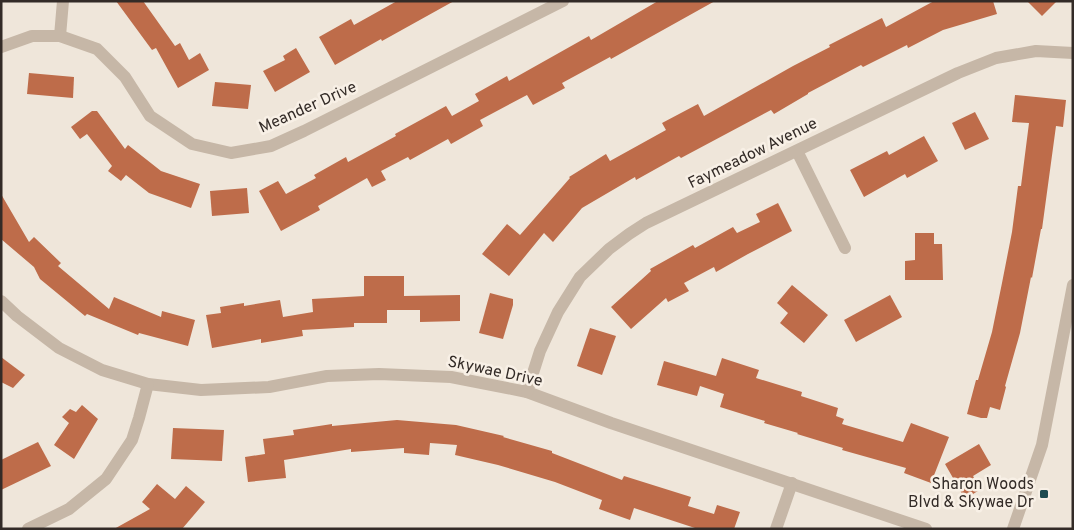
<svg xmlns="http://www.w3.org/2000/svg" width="1074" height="530" font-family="Overpass,sans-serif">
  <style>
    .building { fill: #be6c4a }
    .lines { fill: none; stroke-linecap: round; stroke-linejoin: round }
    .minor { stroke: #c6b7a7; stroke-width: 12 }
    .tertiary { stroke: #c6b7a7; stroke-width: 12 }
    .poi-dot { fill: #1f4c52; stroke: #f8f0e6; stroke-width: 2 }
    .labels { text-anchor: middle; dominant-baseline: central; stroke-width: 5; stroke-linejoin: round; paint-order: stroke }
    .street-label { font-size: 16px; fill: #332b27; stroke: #f8f0e6 }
    .poi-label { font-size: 16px; fill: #332b27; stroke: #f8f0e6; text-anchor: end }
  </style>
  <rect width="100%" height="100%" fill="#efe6da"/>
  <g class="building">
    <polygon points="116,1 143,1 175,46 180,43 189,60 200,53 209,70 178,88 156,48 152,50"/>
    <polygon points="397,1 454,1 382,41 381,39 335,65 319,37 351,19 354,25"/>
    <polygon points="658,1 715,1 611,59 610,57 562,83 565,88 533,105 527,95 480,120 483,126 451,144 448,139 410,160 408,157 381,171 386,180 372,187 367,178 318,206 320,210 281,231 259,191 278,181 286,194 316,178 314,175 346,157 348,162 396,136 395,134 446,106 452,116 479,101 475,94 507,76 509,81 589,36 591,40"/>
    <polygon points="934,1 993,1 997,14 943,30 908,48 907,45 863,67 861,65 808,93 808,94 774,114 771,110 681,158 679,156 636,180 635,177 582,208 553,242 544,233 509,276 482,254 507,224 520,235 570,178 569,177 606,154 610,161 666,130 662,123 698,104 704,116 793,66 830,47 829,45 882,18 886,27"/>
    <polygon points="1027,1 1057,1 1042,16"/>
    <polygon points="296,48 310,72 275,92 263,71 285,60 283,56"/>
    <polygon points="29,73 74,77 73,98 27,94"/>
    <polygon points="215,82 251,85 248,109 212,106"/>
    <polygon points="1015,95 1066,100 1063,127 1056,126 1042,229 1041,229 1032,278 1031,277 1020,333 1005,386 1006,387 1000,410 990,407 987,418 981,418 967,414 976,380 978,380 992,332 1002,283 1012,232 1018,186 1021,186 1029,123 1012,122"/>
    <polygon points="92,111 97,111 125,149 128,145 161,171 200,184 191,208 149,193 126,175 121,181 108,171 112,166 87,134 80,139 71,127"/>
    <polygon points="975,112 989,139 965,150 952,123"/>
    <polygon points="924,136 938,161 907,178 905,174 864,197 850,170 887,151 889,155"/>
    <polygon points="247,188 249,213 212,216 210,191"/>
    <polygon points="1,194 29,242 34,237 61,263 58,266 109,309 114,297 161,317 162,311 195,320 188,346 139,333 138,335 87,314 85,316 40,279 34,267 1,239"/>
    <polygon points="778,203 792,231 748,254 716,272 714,267 684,283 689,291 668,302 666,298 631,329 611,307 651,271 650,269 693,245 695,248 733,227 737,233 760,222 756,214"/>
    <polygon points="915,233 934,233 934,244 942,244 943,280 905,280 905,261 915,260"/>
    <polygon points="364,276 404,276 404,296 460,295 460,321 420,322 420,310 387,310 387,323 354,323 354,327 302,330 303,336 261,343 261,339 212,348 206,315 221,313 220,307 244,303 244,306 280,300 283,317 313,312 312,299 364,296"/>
    <polygon points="792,285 828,315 804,343 780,323 788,313 777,303"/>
    <polygon points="490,293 513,299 513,305 503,339 479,333"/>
    <polygon points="890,295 902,317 856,342 844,320"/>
    <polygon points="590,328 616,336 602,375 577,366"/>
    <polygon points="1,357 25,375 13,388 1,382"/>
    <polygon points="722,358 759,370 756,378 802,392 801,396 838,408 836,416 844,419 842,424 903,442 911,423 949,437 931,483 904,473 906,468 842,450 843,448 797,434 798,433 764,423 765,421 720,407 724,394 700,386 697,396 657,385 664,361 716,376"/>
    <polygon points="82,405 98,419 74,459 54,445 69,423 62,417 70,409 76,412"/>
    <polygon points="397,420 456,425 504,436 503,437 552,451 552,453 622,480 624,476 691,497 688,506 714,514 717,505 740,512 734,529 698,529 634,508 630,520 599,509 602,500 555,482 498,465 455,455 457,445 430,443 429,455 404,453 404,448 351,452 351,449 284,460 286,478 248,482 245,457 265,454 263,439 294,435 293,430 332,424 332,426"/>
    <polygon points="173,428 224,430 222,461 171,459"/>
    <polygon points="38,442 51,466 1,490 1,460"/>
    <polygon points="979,444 991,465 973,476 981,489 965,499 945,464"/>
    <polygon points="157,484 175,499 186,486 205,502 182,529 114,529 150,509 142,502"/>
  </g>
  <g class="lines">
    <g class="minor">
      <polyline points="60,36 63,1"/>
      <polyline points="1,47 32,36 60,36 97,49 125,77 150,116 192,144 231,153 271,146 304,131 563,1"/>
      <polyline points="797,151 845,248"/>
      <polyline points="1,301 17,316 59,348 102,370 148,384 201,390 269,387 327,376 379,374 451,377 527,392 611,423 926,529"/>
      <polyline points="527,392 540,351 558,312 580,277 609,249 629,234 646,223 958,73 996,58 1036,51 1073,53"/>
      <polyline points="28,529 69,509 106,479 132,440 139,418 148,384"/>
      <polyline points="776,529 792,483"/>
    </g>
    <polyline class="tertiary" points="1013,529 1042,445 1073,285"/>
  </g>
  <rect class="poi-dot" x="1039" y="489" width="10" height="10" rx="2.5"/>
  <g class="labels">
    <g class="street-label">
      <text transform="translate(308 108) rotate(-24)">Meander Drive</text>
      <text transform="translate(753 154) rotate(-26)">Faymeadow Avenue</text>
      <text transform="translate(495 372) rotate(12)">Skywae Drive</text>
    </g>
    <g class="poi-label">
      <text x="1034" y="485">Sharon Woods<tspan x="1034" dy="18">Blvd &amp; Skywae Dr</tspan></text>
    </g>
  </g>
  <rect width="1074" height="530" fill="none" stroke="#332b27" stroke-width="5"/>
</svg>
